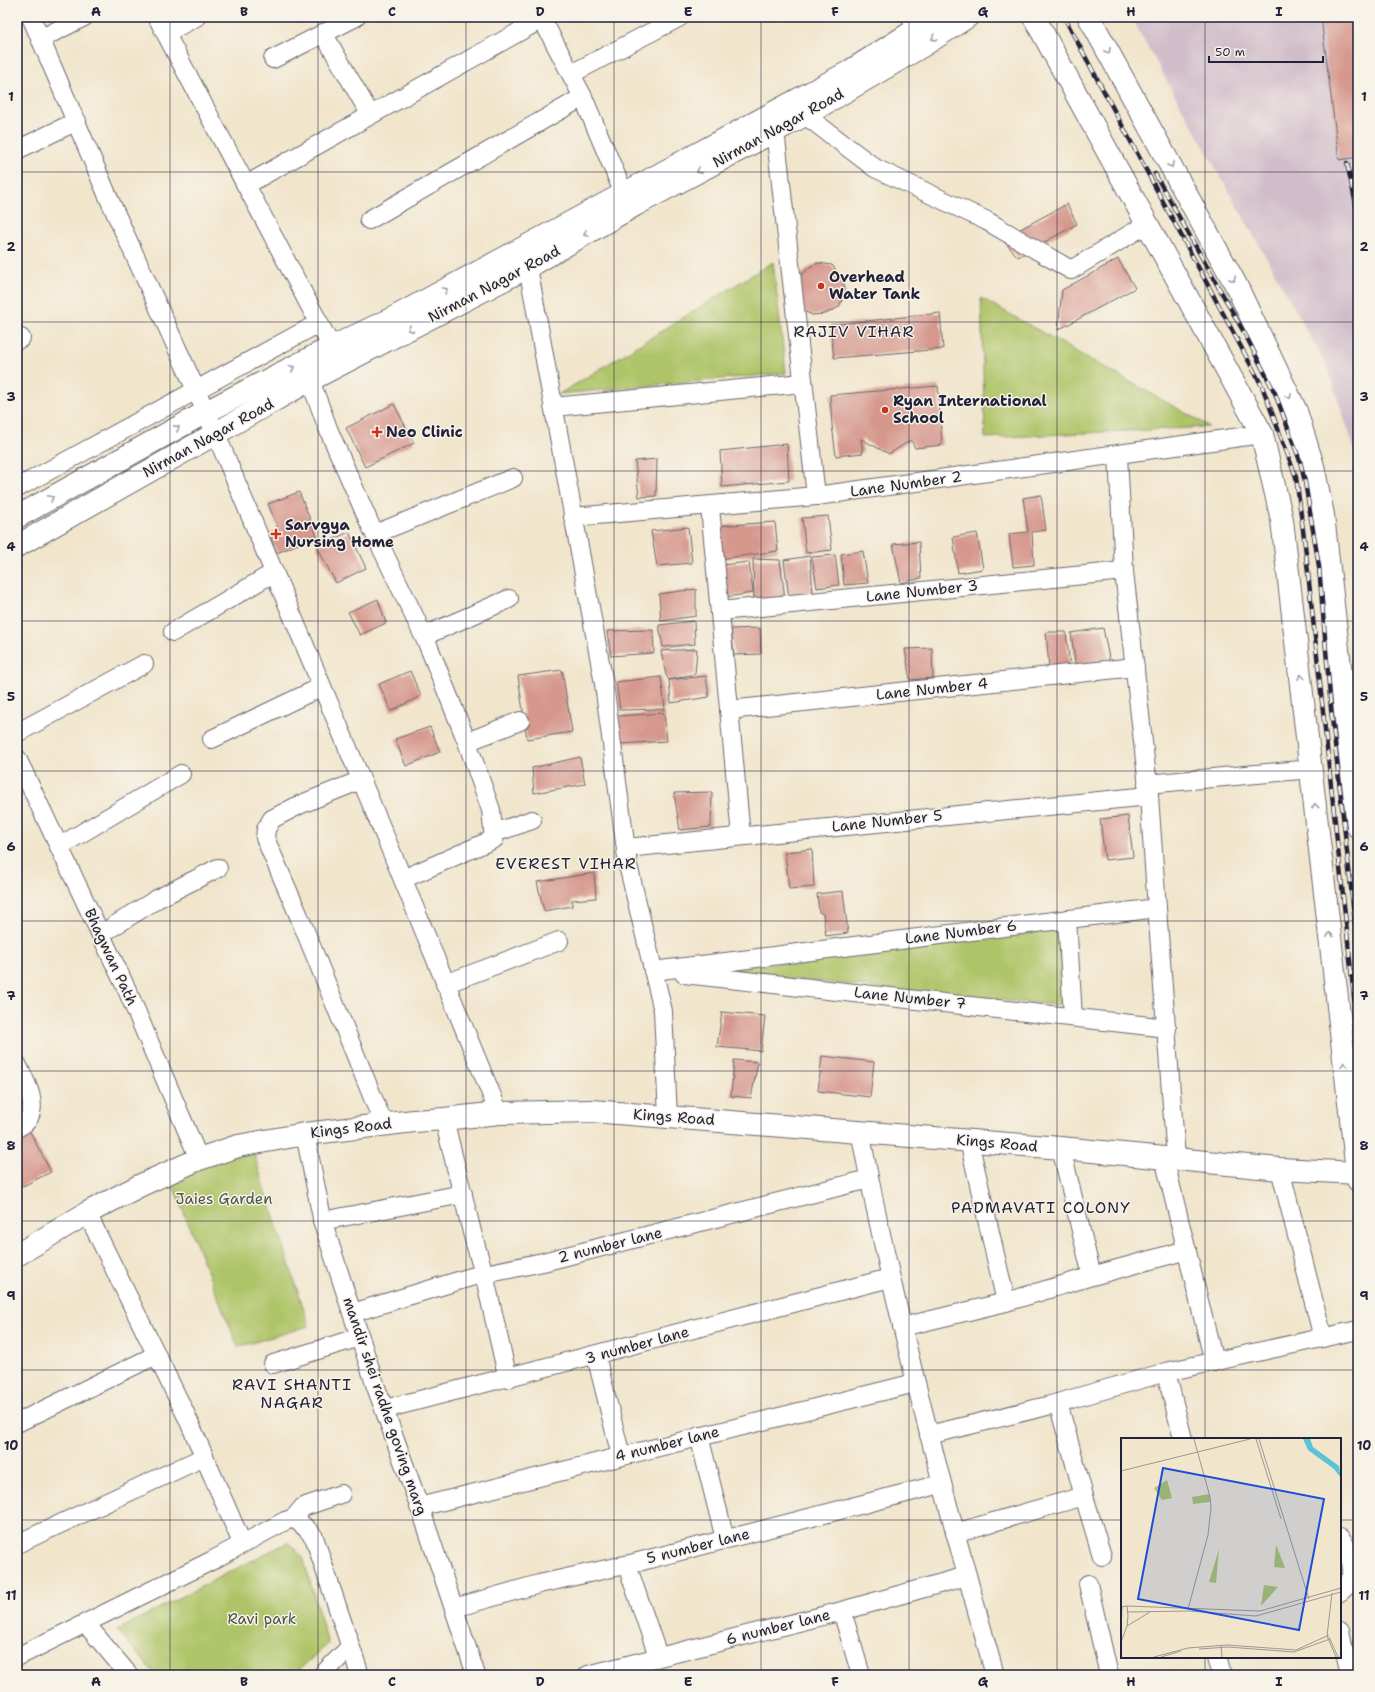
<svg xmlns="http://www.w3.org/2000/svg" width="1375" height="1692" font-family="'Shantell Sans',sans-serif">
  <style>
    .industrial { fill: #d1bdca }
    .green { fill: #afc468; stroke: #687352 }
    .building { fill: #d6978d }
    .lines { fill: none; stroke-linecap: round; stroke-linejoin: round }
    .street-casing { stroke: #6a666e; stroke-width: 20 }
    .secondary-casing { stroke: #6a666e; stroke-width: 24 }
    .primary-casing { stroke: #6a666e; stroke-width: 24 }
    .street { stroke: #fff; stroke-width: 18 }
    .secondary { stroke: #fff; stroke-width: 22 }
    .primary { stroke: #fff; stroke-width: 22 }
    .rail-casing { stroke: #22223b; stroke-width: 4.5 }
    .rail { stroke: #f7f3e8; stroke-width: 3; stroke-dasharray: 9; stroke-linecap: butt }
    .oneway { stroke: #9c9ca7 }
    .grid { fill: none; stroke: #22223b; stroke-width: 1; stroke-opacity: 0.55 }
    .poi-dot { fill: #c8321e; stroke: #f7f3e8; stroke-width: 1.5 }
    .labels { text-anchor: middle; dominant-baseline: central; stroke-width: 3; stroke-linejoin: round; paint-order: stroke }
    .street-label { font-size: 15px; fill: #22223b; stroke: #f7f3e8 }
    .poi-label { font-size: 15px; font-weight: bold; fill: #22223b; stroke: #f7f3e8; text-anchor: start }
    .park-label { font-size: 15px; fill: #4c5348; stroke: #f7f3e8 }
    .neighbourhood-label { font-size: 16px; letter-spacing: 1px; fill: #22223b; stroke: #f7f3e8 }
    .inset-road { fill: none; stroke: #9e9792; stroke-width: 1 }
    .view { fill: #1d4ed8; fill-opacity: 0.15; stroke: #1d4ed8; stroke-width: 2 }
    .inset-edge { fill: none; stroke: #22223b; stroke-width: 2 }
    .neatline { fill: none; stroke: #22223b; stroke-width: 1.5 }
    .grid-label { font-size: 13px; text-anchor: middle; font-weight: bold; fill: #22223b }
  </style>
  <rect width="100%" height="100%" fill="#f7f3e8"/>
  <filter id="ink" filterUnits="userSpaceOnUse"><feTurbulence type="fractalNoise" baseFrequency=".025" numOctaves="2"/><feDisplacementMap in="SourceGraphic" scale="8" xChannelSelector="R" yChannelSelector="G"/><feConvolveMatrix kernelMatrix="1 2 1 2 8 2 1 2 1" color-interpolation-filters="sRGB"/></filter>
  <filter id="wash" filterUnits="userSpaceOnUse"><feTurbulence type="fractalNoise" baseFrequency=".012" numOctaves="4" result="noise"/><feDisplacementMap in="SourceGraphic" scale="16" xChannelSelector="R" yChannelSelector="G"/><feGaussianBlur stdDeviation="0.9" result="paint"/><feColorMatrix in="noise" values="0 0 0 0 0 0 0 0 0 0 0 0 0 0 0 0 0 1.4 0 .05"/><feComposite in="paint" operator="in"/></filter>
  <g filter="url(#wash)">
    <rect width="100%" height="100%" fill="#f1e5cc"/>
    <polygon class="industrial" points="1131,17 1358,17 1358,460 1327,366"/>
    <g class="green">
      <polygon points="773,262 786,373 559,394 579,382"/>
      <polygon points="981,298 1205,424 1209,427 985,438"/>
      <polygon points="1059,930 1064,1006 708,971"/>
      <polygon points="253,1151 309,1326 238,1347 165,1166"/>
      <polygon points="288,1542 303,1557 328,1644 293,1675 156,1675 117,1630"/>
    </g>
    <g id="blocks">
      <g class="building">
        <polygon points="1321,17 1358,17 1358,157 1339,160"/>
        <polygon points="1067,204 1077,224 1018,257 1002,239"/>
        <polygon points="1118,259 1135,288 1058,330 1062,290"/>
        <polygon points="818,263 832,265 843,280 845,292 839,307 825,314 812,315 800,309 797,279 810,267"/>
        <polygon points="940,313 943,349 834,358 830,325"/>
        <polygon points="938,386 942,445 915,448 911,440 889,454 861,439 863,453 836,456 832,425 830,395"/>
        <polygon points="394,404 414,443 365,467 346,428"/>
        <polygon points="787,444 789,481 722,487 720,451"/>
        <polygon points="657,459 656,496 639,497 635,461"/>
        <polygon points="299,492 317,536 277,553 269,534 279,530 268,504"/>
        <polygon points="1041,495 1046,530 1032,532 1034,565 1013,567 1009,534 1028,532 1023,498"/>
        <polygon points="828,516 832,550 806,553 802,518"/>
        <polygon points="775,522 778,551 720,559 716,526"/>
        <polygon points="688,527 692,563 657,566 651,531"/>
        <polygon points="349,532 366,568 336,583 317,547"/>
        <polygon points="977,533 983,569 958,573 953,537"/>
        <polygon points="919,542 921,578 901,583 893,544"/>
        <polygon points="863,551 868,583 844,585 841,554"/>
        <polygon points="835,555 839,585 817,588 812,557"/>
        <polygon points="810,556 813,594 789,598 784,560"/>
        <polygon points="753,559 780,560 785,599 754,602"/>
        <polygon points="749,562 753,593 725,597 722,565"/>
        <polygon points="696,589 696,616 661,621 659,594"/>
        <polygon points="378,599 386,623 360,635 348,612"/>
        <polygon points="694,621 695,644 663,647 659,625"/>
        <polygon points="760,628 761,654 734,655 731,629"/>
        <polygon points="1103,628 1110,663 1076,669 1071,633"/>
        <polygon points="653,630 654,653 611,656 607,631"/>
        <polygon points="1046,632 1066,632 1070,667 1049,667"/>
        <polygon points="932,648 933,678 910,680 905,649"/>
        <polygon points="697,649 695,674 669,680 666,675 661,651"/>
        <polygon points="562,670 572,732 527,739 518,676"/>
        <polygon points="410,671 421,696 391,711 379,684"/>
        <polygon points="706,676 709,697 671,703 669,680"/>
        <polygon points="661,677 665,709 620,710 616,682"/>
        <polygon points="664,713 667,741 621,744 617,716"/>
        <polygon points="430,727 440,752 406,766 395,739"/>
        <polygon points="580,757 585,784 534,793 532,768"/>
        <polygon points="712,792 711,827 680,830 674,793"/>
        <polygon points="1128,816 1133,857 1105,860 1100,819"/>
        <polygon points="812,849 814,887 789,889 785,852"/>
        <polygon points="594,873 596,898 572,900 572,906 544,911 537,882"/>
        <polygon points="843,891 848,933 826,936 823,914 819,912 817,894"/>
        <polygon points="722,1012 765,1016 761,1051 717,1047"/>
        <polygon points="822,1056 874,1062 870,1097 818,1091"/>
        <polygon points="734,1060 758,1062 751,1098 731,1096"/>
        <polygon points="29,1130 51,1172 17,1189 17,1136"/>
      </g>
    </g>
  </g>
  <g filter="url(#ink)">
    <use href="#blocks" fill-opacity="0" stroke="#6a666e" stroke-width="1"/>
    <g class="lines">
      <defs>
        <g id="street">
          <polyline points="31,17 110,201 216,434 392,853 499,1113"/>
          <polyline points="157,17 338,359"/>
          <polyline points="541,17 583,97 624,194 633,203"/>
          <polyline points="911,17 917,30"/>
          <polyline points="166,33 196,17"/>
          <polyline points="323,33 370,114"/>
          <polyline points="40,39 84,17"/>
          <polyline points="273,59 356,17"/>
          <polyline points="571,74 680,17"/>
          <polyline points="805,115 875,168 987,221 1071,270 1147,224"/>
          <polyline points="775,130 816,496"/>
          <polyline points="17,150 77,121"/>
          <polyline points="246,185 542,19"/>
          <polyline points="369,220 583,97"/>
          <polyline points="528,267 604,684 628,865 663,1011 668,1117"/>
          <polyline points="17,340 21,338"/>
          <polyline points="310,380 329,431 369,522 428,645 467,742 491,810 494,839 403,879"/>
          <polyline points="553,407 803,383"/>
          <polyline points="17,488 319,323"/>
          <polyline points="710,507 741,836"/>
          <polyline points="573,517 816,496 1262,434"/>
          <polyline points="375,534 513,478"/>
          <polyline points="720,611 1124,571"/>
          <polyline points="173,632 273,573"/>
          <polyline points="424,636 509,599"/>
          <polyline points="729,710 1135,667"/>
          <polyline points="17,733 144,664"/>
          <polyline points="212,739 321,687"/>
          <polyline points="467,742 520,721"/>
          <polyline points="17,758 128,992 199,1159"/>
          <polyline points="361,780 299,805 272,819 266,829 265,838 299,916 384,1125"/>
          <polyline points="1147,784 1311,769"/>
          <polyline points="494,833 532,820"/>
          <polyline points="60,846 181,774"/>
          <polyline points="626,848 1149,796"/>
          <polyline points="1157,908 1176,1158"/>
          <polyline points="1067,919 1073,1017"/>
          <polyline points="101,934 157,899 218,868"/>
          <polyline points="653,971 1157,908 1149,796 1124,571 1118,455"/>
          <polyline points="684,974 1167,1028"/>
          <polyline points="445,984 559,941"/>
          <path d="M17 1064C24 1079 38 1101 29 1118 27 1122 21 1126 17 1128"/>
          <polyline points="444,1119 473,1236 484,1274 508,1379"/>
          <path d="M860 1131C895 1315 944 1495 995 1675"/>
          <polyline points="305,1134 323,1223 376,1387 424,1519 476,1675"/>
          <polyline points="969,1141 1006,1302"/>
          <polyline points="1061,1148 1092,1276"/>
          <polyline points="1164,1158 1214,1362"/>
          <polyline points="1280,1169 1323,1338"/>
          <polyline points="87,1213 187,1417 242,1543"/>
          <polyline points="322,1221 463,1194"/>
          <polyline points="352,1313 471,1277 543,1262 869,1179"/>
          <polyline points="902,1327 1006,1302 1092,1276 1187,1250"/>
          <polyline points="596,1356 621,1456"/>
          <polyline points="273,1364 360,1337"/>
          <polyline points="1166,1372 1183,1439"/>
          <polyline points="385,1409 890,1278"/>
          <polyline points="17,1423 156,1355"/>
          <polyline points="929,1435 1047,1406 1166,1372 1358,1330"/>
          <polyline points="699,1436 725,1539"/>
          <polyline points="1084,1496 1102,1556"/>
          <polyline points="419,1507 915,1383"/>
          <polyline points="294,1518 303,1507 341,1494"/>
          <polyline points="955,1533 1084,1496 1058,1403"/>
          <path d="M1340 1538C1350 1547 1352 1570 1351 1582L1340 1592"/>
          <polyline points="17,1544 204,1457"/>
          <polyline points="627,1565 658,1656"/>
          <polyline points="1088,1584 1109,1675"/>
          <polyline points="454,1608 539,1584 634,1563 941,1484"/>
          <polyline points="842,1611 861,1675"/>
          <polyline points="86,1624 129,1675"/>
          <polyline points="1340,1631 1350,1675"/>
          <polyline points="17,1657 213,1560 285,1521 294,1518 307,1529 314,1537 360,1675"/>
          <polyline points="1217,1657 1222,1675"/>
          <polyline points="322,1675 350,1647"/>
          <polyline points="588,1675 842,1611 967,1576"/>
        </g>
        <g id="secondary">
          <polyline points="17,517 206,412 332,347 395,317 653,178 847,73 936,17"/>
          <polyline points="17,546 310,380 528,267 635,205 805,115 924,45 967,17"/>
          <polyline points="17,1255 87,1213 141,1185 199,1159 238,1146 305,1134 414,1121 444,1119 499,1113 592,1111 1061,1148 1280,1169 1358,1173"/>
        </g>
        <g id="primary">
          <polyline points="1034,17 1262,434 1282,520 1358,1180"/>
          <polyline points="1089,17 1236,285 1296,411 1313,466 1323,515 1358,827"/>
        </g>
      </defs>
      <use href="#street" class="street-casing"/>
      <use href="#secondary" class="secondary-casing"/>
      <use href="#primary" class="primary-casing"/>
      <use href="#street" class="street"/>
      <use href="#secondary" class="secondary"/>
      <use href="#primary" class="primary"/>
      <defs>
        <g id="rail">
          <polyline points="1064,17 1262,386 1296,477 1305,545 1358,1034"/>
          <polyline points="1347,163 1358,214"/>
          <polyline points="1155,174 1246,336 1275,393 1300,461 1305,482 1319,566 1331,709 1358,950"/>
        </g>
      </defs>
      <use href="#rail" class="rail-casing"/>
      <use href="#rail" class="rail"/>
    </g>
    <defs><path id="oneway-chevron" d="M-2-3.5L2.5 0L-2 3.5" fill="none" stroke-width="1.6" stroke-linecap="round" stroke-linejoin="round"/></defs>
    <g class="oneway">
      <use href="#oneway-chevron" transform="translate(934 38) rotate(147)"/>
      <use href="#oneway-chevron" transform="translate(1108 51) rotate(61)"/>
      <use href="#oneway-chevron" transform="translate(1171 165) rotate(61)"/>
      <use href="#oneway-chevron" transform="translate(699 171) rotate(152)"/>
      <use href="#oneway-chevron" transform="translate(586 234) rotate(150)"/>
      <use href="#oneway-chevron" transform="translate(1233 279) rotate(61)"/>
      <use href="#oneway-chevron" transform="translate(445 290) rotate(-28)"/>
      <use href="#oneway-chevron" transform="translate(410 329) rotate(152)"/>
      <use href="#oneway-chevron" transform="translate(292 368) rotate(-27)"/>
      <use href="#oneway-chevron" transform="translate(1289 396) rotate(65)"/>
      <use href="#oneway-chevron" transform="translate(177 428) rotate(-29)"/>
      <use href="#oneway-chevron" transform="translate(51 498) rotate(-29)"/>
      <use href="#oneway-chevron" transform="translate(1301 677) rotate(-97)"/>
      <use href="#oneway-chevron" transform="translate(1315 806) rotate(-96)"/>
      <use href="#oneway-chevron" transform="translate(1330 935) rotate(-96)"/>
      <use href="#oneway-chevron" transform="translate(1344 1065) rotate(-96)"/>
    </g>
  </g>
  <path class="grid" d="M170 17V1675M318 17V1675M466 17V1675M614 17V1675M761 17V1675M909 17V1675M1057 17V1675M1205 17V1439M17 172H1358M17 322H1358M17 471H1358M17 621H1358M17 771H1358M17 921H1358M17 1071H1358M17 1221H1358M17 1370H1358M17 1520H1122M1340 1520H1358M1205 1657V1675"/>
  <g class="poi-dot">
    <circle cx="821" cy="286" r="4"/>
    <circle cx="885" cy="410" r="4"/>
    <path d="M375 426h4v4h4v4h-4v4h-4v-4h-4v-4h4z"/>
    <path d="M274 528h4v4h4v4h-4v4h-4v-4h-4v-4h4z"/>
  </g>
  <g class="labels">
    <g class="street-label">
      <text transform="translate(778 128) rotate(-29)">Nirman Nagar Road</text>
      <text transform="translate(494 284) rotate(-28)">Nirman Nagar Road</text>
      <text transform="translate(208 438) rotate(-29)">Nirman Nagar Road</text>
      <text transform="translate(906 484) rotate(-8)">Lane Number 2</text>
      <text transform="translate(922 591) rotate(-6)">Lane Number 3</text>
      <text transform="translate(932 689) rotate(-6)">Lane Number 4</text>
      <text transform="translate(887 821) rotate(-6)">Lane Number 5</text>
      <text transform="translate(961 932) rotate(-7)">Lane Number 6</text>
      <text transform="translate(111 957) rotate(65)">Bhagwan Path</text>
      <text transform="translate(910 998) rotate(6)">Lane Number 7</text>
      <text transform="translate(674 1117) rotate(4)">Kings Road</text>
      <text transform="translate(351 1128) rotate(-7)">Kings Road</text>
      <text transform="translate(997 1143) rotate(5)">Kings Road</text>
      <text transform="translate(610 1245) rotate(-14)">2 number lane</text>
      <text transform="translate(637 1345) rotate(-15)">3 number lane</text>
      <text transform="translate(385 1406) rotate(71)">mandir shei radhe goving marg</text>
      <text transform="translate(667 1444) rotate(-14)">4 number lane</text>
      <text transform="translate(698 1546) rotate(-14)">5 number lane</text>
      <text transform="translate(778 1627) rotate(-14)">6 number lane</text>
    </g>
    <g class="poi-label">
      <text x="829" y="277">Overhead<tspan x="829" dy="17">Water Tank</tspan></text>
      <text x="893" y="401">Ryan International<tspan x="893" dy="17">School</tspan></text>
      <text x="386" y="432">Neo Clinic</text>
      <text x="285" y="525">Sarvgya<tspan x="285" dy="17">Nursing Home</tspan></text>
    </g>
    <g class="park-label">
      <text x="224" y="1199">Jaies Garden</text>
      <text x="262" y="1619">Ravi park</text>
    </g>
    <g class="neighbourhood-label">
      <text x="854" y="331">RAJIV VIHAR</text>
      <text x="566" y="863">EVEREST VIHAR</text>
      <text x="1041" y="1207">PADMAVATI COLONY</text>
      <text x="292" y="1384">RAVI SHANTI<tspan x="292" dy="18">NAGAR</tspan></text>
    </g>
  </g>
  <g transform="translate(1121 1438)">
    <rect width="220" height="220" fill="#f1e5cc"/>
    <path d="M46 42 51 60 41 62 33 50ZM89 56V64L72 66 71 59ZM155 107 156 109 164 130 153 129ZM98 111 95 145 88 144ZM143 147 157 149 140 168Z" fill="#afc468"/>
    <path d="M182 1H189L192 9 218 28 220 40 213 31 187 12Z" fill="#5ac4d6"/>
    <path class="inset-road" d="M135 1 160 81M138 1 188 161M0 33 129 1M211 155 206 198 215 219M6 168 139 173 220 150M0 169 6 168 7 178 6 188 0 204M67 171 87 97 90 70 89 59 73 1M7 174 67 173 135 178 220 154M6 188 29 174M0 192 1 169M208 199 217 219M100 207 101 219M78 211 107 209 173 214 209 201M33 219 67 210 106 207 175 212 208 197M40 219 60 213"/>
    <path class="view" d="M42 30 203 61 178 192 17 161Z"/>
    <rect width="220" height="220" class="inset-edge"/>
  </g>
  <rect width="1375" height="1692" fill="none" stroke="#f7f3e8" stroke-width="44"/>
  <path d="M1209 56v6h114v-6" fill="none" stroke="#22223b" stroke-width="2"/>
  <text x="1215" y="56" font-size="12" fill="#22223b" stroke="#f7f3e8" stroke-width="3" paint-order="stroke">50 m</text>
  <rect x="22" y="22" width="1331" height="1648" class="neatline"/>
  <g class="grid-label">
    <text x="96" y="16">A</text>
    <text x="244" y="16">B</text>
    <text x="392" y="16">C</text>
    <text x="540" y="16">D</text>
    <text x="688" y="16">E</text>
    <text x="835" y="16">F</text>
    <text x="983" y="16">G</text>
    <text x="1131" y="16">H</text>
    <text x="1279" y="16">I</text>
    <text x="11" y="101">1</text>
    <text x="1364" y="101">1</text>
    <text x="11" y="251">2</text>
    <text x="1364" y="251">2</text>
    <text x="11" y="401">3</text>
    <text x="1364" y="401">3</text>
    <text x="11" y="551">4</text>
    <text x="1364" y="551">4</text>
    <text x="11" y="701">5</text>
    <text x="1364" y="701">5</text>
    <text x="11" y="851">6</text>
    <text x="1364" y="851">6</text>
    <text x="11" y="1000">7</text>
    <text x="1364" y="1000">7</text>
    <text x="11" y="1150">8</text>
    <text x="1364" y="1150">8</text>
    <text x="11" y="1300">9</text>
    <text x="1364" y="1300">9</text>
    <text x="11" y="1450">10</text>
    <text x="1364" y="1450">10</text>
    <text x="11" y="1600">11</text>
    <text x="1364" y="1600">11</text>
    <text x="96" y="1686">A</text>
    <text x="244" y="1686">B</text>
    <text x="392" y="1686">C</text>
    <text x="540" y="1686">D</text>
    <text x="688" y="1686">E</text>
    <text x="835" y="1686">F</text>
    <text x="983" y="1686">G</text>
    <text x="1131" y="1686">H</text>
    <text x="1279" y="1686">I</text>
  </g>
</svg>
